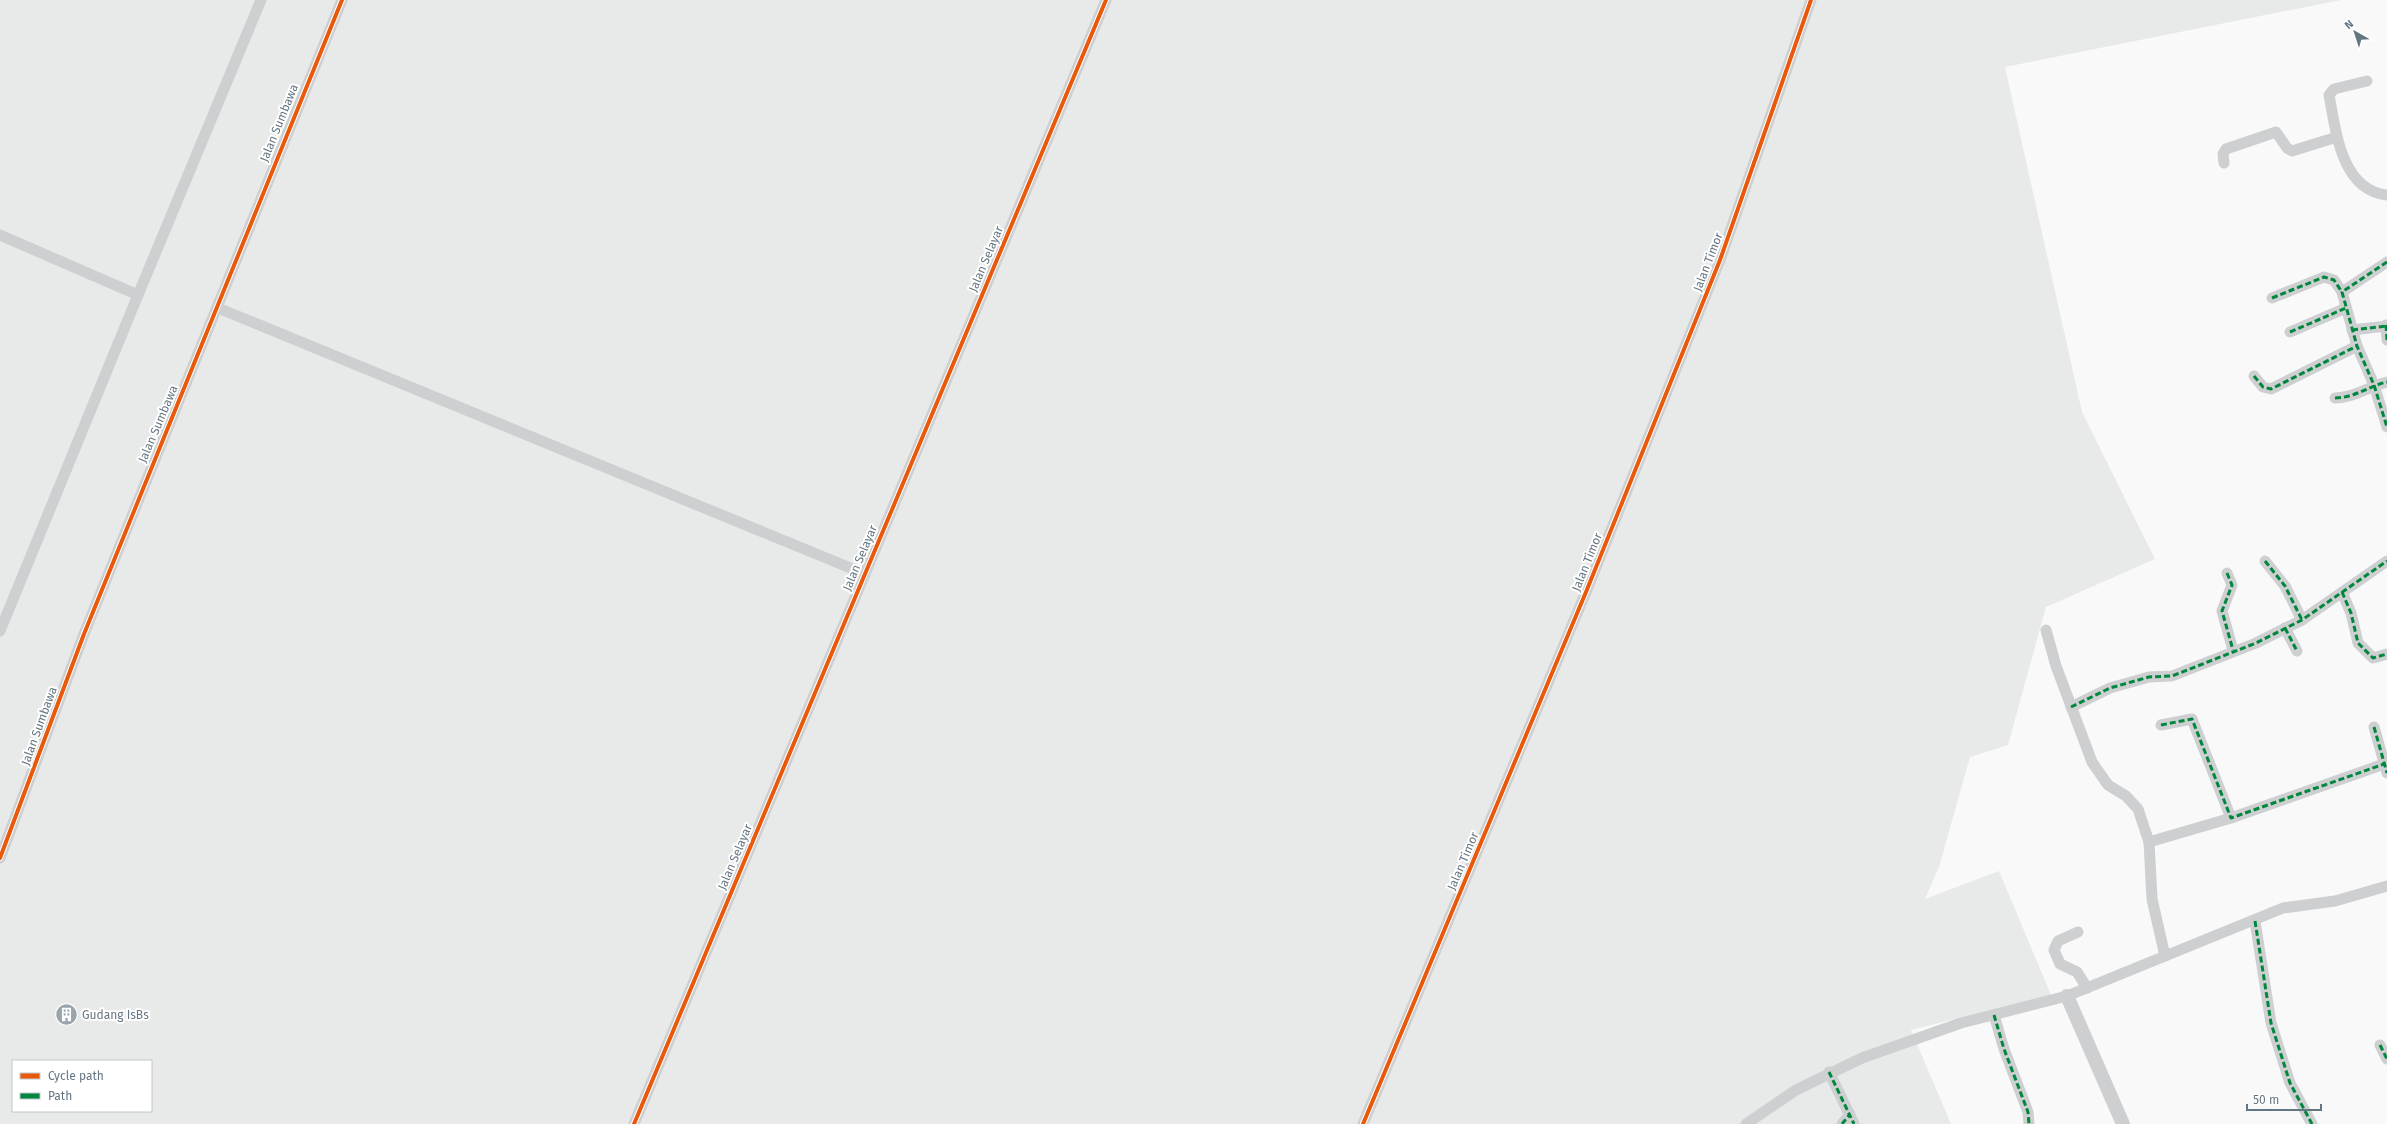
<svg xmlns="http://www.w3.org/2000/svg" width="2387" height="1124" font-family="'Fira Sans',sans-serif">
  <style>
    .built { fill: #e8e9e9; fill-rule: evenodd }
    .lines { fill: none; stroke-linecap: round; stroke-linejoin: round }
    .minor { stroke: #cecfd0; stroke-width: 11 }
    .tertiary { stroke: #cecfd0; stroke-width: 14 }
    .quiet { stroke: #00873e; stroke-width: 3; stroke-dasharray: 6 3; stroke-linecap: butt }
    .cycleway-casing { stroke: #fff; stroke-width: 6 }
    .cycleway { stroke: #e8590c; stroke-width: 4 }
    .labels { text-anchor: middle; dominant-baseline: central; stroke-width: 4; stroke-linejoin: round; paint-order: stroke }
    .street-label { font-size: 12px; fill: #657683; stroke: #fff }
    .poi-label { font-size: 12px; fill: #657683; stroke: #fff; text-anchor: start }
  </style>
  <rect width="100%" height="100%" fill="#f9f9f9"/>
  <path class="built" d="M0 0H2341L2005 67 2082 412 2155 559 2046 607 2008 745 1970 757 1939 867 1925 899 1999 871 2051 995 1911 1030 1951 1124H0ZM13 1061H151V1111H13Z"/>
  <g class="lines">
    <g class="minor">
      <path d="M2367 81 2334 89 2329 95C2336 131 2341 190 2387 195"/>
      <polyline points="2224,163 2223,154 2226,149 2276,132 2287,148 2292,151 2337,137"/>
      <polyline points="0,235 138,295 261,0"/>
      <polyline points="2387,262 2342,292 2357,346 2374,385 2387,427"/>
      <polyline points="2272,298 2324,277 2334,280 2342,292"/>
      <polyline points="218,308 865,574"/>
      <polyline points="2386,325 2387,340"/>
      <polyline points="2352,330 2387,326"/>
      <polyline points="2290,332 2346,308"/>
      <polyline points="2254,376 2263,387 2271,389 2357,346"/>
      <path d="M2335 398C2354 398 2369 386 2387 382"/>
      <polyline points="2265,561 2285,586 2302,620"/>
      <polyline points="2227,573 2232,585 2222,611 2233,650"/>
      <polyline points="2342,592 2351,613 2358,643 2373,658 2387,654"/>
      <polyline points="2285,628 2297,651"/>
      <polyline points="2046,630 2056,666 2092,762 2108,785 2126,796 2138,809 2149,842 2152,899 2165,956"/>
      <polyline points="0,631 138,295"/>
      <polyline points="2071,707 2110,688 2149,677 2172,676 2256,643 2302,620 2387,561"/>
      <polyline points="2161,725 2192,719 2231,818"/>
      <polyline points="2374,727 2387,773"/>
      <polyline points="2149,842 2231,818 2384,764"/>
      <polyline points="0,858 84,634 342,0"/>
      <polyline points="2255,921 2271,1023 2290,1083 2312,1124"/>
      <polyline points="2078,932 2058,941 2054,950 2060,964 2077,972 2087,988"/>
      <polyline points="1994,1015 2004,1049 2028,1112 2029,1124"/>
      <polyline points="2380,1045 2387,1059"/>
      <polyline points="1829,1072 1854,1124"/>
      <polyline points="634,1124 1106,0"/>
      <polyline points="1363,1124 1586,592 1720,260 1811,0"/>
      <polyline points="1746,1124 1796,1090 1862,1058 1961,1023 2067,996 2283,908 2335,901 2387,886"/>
      <polyline points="1842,1124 1850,1114"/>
    </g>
    <polyline class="tertiary" points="2067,996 2123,1124"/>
    <g class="quiet">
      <polyline points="2387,262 2342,292 2357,346 2374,385 2387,427"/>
      <polyline points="2272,298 2324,277 2334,280 2342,292"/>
      <polyline points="2386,325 2387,340"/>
      <polyline points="2352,330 2387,326"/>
      <polyline points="2290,332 2346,308"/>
      <polyline points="2254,376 2263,387 2271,389 2357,346"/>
      <path d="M2335 398C2354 398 2369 386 2387 382"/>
      <polyline points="2265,561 2285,586 2302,620"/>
      <polyline points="2227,573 2232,585 2222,611 2233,650"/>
      <polyline points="2342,592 2351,613 2358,643 2373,658 2387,654"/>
      <polyline points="2285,628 2297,651"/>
      <polyline points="2071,707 2110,688 2149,677 2172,676 2256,643 2302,620 2387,561"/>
      <polyline points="2161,725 2192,719 2231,818 2384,764"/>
      <polyline points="2374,727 2387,773"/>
      <polyline points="2255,921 2271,1023 2290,1083 2312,1124"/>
      <polyline points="1994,1015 2004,1049 2028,1112 2029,1124"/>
      <polyline points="2380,1045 2387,1059"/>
      <polyline points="1829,1072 1854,1124"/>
      <polyline points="1842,1124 1850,1114"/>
    </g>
    <defs>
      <g id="cycleway">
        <polyline points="0,858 84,634 342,0"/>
        <polyline points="634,1124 1106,0"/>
        <polyline points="1363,1124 1586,592 1720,260 1811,0"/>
      </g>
    </defs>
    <use href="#cycleway" class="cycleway-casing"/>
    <use href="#cycleway" class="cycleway"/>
  </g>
  <defs>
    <symbol id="building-disc" viewBox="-11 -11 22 22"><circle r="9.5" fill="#99a4ac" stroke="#fff"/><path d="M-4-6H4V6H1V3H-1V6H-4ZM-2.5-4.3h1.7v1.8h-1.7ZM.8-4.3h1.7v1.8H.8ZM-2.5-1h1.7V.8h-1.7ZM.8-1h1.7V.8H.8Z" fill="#fff"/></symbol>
  </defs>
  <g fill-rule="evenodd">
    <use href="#building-disc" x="54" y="1002" width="25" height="25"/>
  </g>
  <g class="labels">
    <g class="street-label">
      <text transform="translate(279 123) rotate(-68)">Jalan Sumbawa</text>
      <text transform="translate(986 259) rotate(-67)">Jalan Selayar</text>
      <text transform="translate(1708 262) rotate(-69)">Jalan Timor</text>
      <text transform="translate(158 424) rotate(-67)">Jalan Sumbawa</text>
      <text transform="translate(860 558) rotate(-67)">Jalan Selayar</text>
      <text transform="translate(1587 562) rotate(-68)">Jalan Timor</text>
      <text transform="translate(39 726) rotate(-70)">Jalan Sumbawa</text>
      <text transform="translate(735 857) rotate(-67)">Jalan Selayar</text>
      <text transform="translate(1463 861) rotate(-67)">Jalan Timor</text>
    </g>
    <g class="poi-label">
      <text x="82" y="1015">Gudang IsBs</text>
    </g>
  </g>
  <rect x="12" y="1060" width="140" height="52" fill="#ffffff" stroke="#c1c8cd"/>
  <rect x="20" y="1073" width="20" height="6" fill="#e8590c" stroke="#c1c8cd"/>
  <text x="48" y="1080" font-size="12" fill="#657683">Cycle path</text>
  <rect x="20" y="1093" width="20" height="6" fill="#00873e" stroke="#c1c8cd"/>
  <text x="48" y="1100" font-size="12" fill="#657683">Path</text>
  <g transform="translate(2355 32) rotate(321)" stroke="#ffffff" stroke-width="3" paint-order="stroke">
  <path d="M0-3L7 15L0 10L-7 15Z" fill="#657683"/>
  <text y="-6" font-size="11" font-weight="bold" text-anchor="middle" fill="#657683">N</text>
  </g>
  <path d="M2247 1104v6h74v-6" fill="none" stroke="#657683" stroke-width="2"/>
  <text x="2253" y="1104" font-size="12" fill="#657683" stroke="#ffffff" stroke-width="3" paint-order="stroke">50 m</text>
</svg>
